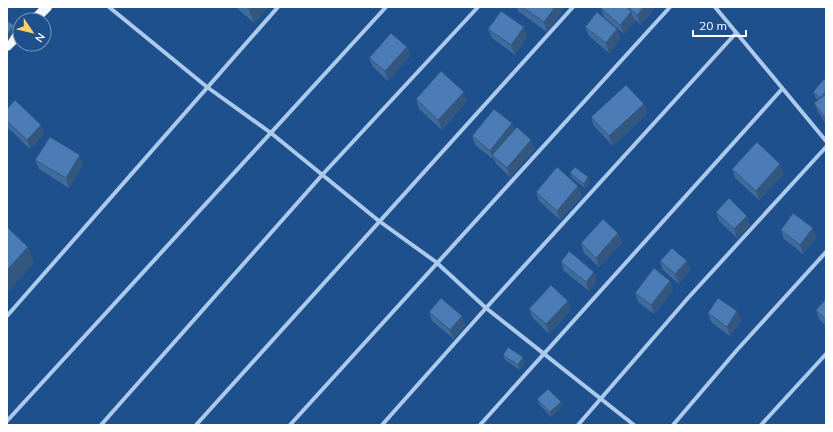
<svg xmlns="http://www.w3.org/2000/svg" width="833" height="432" font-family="Mulish,sans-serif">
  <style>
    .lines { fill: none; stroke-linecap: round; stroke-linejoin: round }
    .minor { stroke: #accaec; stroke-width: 4 }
    .primary { stroke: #f1f7ff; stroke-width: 10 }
    .wall { fill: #406b9d }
    .shaded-wall { fill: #34577f }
    .building { fill: #4b7cb6; stroke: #34577f }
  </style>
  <rect width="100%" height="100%" fill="#1e508d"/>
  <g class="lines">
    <g class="minor">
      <polyline points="109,7 207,87 271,133 379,221 436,262 486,308 634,425"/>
      <polyline points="715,7 826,141"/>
      <polyline points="7,316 278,7"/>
      <polyline points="7,421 386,7"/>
      <polyline points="101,425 323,174 478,7"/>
      <polyline points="196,425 573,7"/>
      <polyline points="290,425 670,7"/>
      <polyline points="382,425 486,308 736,33"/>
      <polyline points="480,425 782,89"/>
      <polyline points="578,425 688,298 826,147"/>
      <polyline points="673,425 737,350 826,252"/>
      <polyline points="761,425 826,354"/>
    </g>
    <g class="primary">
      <polyline points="34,20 47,7"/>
      <polyline points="7,46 20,33"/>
    </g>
  </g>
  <g class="wall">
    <polygon points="236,7 268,7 254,23"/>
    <polygon points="517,7 565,7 547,32 518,11"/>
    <polygon points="627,7 653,7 654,9 640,25 634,18 635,21 624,34 604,17 601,8 627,8"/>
    <polygon points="585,27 617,29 621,38 609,53 589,36"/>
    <polygon points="488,29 527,37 515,55 492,38"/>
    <polygon points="407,47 410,56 388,81 373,67 369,58"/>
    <polygon points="826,81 826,124 818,112 814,103 818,100 815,97 813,92"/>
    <polygon points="464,92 467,101 442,130 419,109 416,99"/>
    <polygon points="644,104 647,114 613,146 594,126 591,117"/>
    <polygon points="7,109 44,134 30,149 7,127"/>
    <polygon points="512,123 515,130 531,140 535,149 510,177 496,164 494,159 494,160 475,145 472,136"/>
    <polygon points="35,160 83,165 69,188 39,169"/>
    <polygon points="732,169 784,174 759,200 735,178"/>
    <polygon points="570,173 590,182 585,188 572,178"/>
    <polygon points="578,186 582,196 560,220 539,201 536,192"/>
    <polygon points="716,212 750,225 737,238 719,221"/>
    <polygon points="781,230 816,238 803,254 784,239"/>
    <polygon points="618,233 622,243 599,267 584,253 581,243"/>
    <polygon points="660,261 687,261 690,270 679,284 663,270"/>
    <polygon points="561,262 597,281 589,291 564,271"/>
    <polygon points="670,281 673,290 654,314 638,302 635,293"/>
    <polygon points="826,299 826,326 819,319 816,310"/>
    <polygon points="568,301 571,310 549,334 533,318 529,309"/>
    <polygon points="737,311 741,321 730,336 711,322 708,313"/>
    <polygon points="429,312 462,316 465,325 454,339 432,321"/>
    <polygon points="503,355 525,362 520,370 505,360"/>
    <polygon points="537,399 561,402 562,407 551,417 539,404"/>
  </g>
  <g class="shaded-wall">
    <polygon points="248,7 268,7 254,23"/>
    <polygon points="555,7 565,7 547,32 544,22"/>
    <polygon points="644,7 653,7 654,9 640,25 637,15"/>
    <polygon points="631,12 635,21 624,34 620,25"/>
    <polygon points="14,25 15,30 8,41 7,38 7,35"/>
    <polygon points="524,27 527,37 515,55 511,45"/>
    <polygon points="617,29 621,38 609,53 606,43"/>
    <polygon points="407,47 410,56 388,81 385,71"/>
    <polygon points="464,92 467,101 442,130 438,120"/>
    <polygon points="644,104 647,114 613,146 609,136"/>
    <polygon points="826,115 826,122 824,117"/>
    <polygon points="512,123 516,132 492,155 494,159 494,160 490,151"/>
    <polygon points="41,125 44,134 30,149 27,140"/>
    <polygon points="531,140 535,149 510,177 507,168"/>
    <polygon points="80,155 83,165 69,188 66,178"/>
    <polygon points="780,164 784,174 759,200 756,191"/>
    <polygon points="588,177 590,182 585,188 584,184"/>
    <polygon points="578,186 582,196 560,220 557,211"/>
    <polygon points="747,216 750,225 737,238 734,229"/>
    <polygon points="813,228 816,238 803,254 800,245"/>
    <polygon points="618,233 622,243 599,267 596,258"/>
    <polygon points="28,247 34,263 7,293 7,270"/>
    <polygon points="687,261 690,270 679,284 675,274"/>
    <polygon points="594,272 597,281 589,291 586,282"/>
    <polygon points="670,281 673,290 654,314 651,305"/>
    <polygon points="568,301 571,310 549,334 546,324"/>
    <polygon points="737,311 741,321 730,336 727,327"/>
    <polygon points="462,316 465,325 454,339 450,330"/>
    <polygon points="523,357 525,362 520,370 518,365"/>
    <polygon points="561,402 562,407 551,417 550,412"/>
  </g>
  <g class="building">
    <polygon points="522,7 555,7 544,22"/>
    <polygon points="602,7 626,7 631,12 620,25 601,8"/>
    <polygon points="628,7 644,7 637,15"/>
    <polygon points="501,11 524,27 511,45 488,29"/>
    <polygon points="597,12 617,29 606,43 585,27"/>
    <polygon points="7,21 14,25 7,35"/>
    <polygon points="391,33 407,47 385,71 369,58"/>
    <polygon points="441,71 464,92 438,120 416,99"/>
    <polygon points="824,79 826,81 826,91 820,98 813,92"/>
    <polygon points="626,85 644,104 609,136 591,117"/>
    <polygon points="826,94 826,115 824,117 814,103"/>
    <polygon points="15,100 41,125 27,140 7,121 7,109"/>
    <polygon points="494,109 512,123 490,151 472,136"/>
    <polygon points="517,127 531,140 507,168 492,155"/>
    <polygon points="50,137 80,155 66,178 35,160"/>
    <polygon points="757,142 780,164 756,191 732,169"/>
    <polygon points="557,167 578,186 557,211 536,192"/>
    <polygon points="575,167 588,177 584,184 570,173"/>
    <polygon points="729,198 747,216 734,229 716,212"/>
    <polygon points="793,213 813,228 800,245 781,230"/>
    <polygon points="603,219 618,233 596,258 581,243"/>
    <polygon points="7,227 28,247 7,270"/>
    <polygon points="672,248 687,261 675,274 660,261"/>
    <polygon points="569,251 594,272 586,282 561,262"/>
    <polygon points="654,268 670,281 651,305 635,293"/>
    <polygon points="551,285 568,301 546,324 529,309"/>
    <polygon points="441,298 462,316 450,330 429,312"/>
    <polygon points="718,298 737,311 727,327 708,313"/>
    <polygon points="826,299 826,320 816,310"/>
    <polygon points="508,347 523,357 518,365 503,355"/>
    <polygon points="548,389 561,402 550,412 537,399"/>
  </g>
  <rect width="833" height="432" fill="none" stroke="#ffffff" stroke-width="16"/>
  <g transform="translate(32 32) rotate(125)"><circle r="19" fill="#1e508d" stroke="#7896bb"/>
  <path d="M0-3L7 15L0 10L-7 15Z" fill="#fbd06b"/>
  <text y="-6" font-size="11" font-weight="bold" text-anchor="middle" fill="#ffffff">N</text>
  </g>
  <path d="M693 30v6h53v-6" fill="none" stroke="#ffffff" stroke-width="2"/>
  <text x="699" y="30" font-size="12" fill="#ffffff" stroke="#1e508d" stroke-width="3" paint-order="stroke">20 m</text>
</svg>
